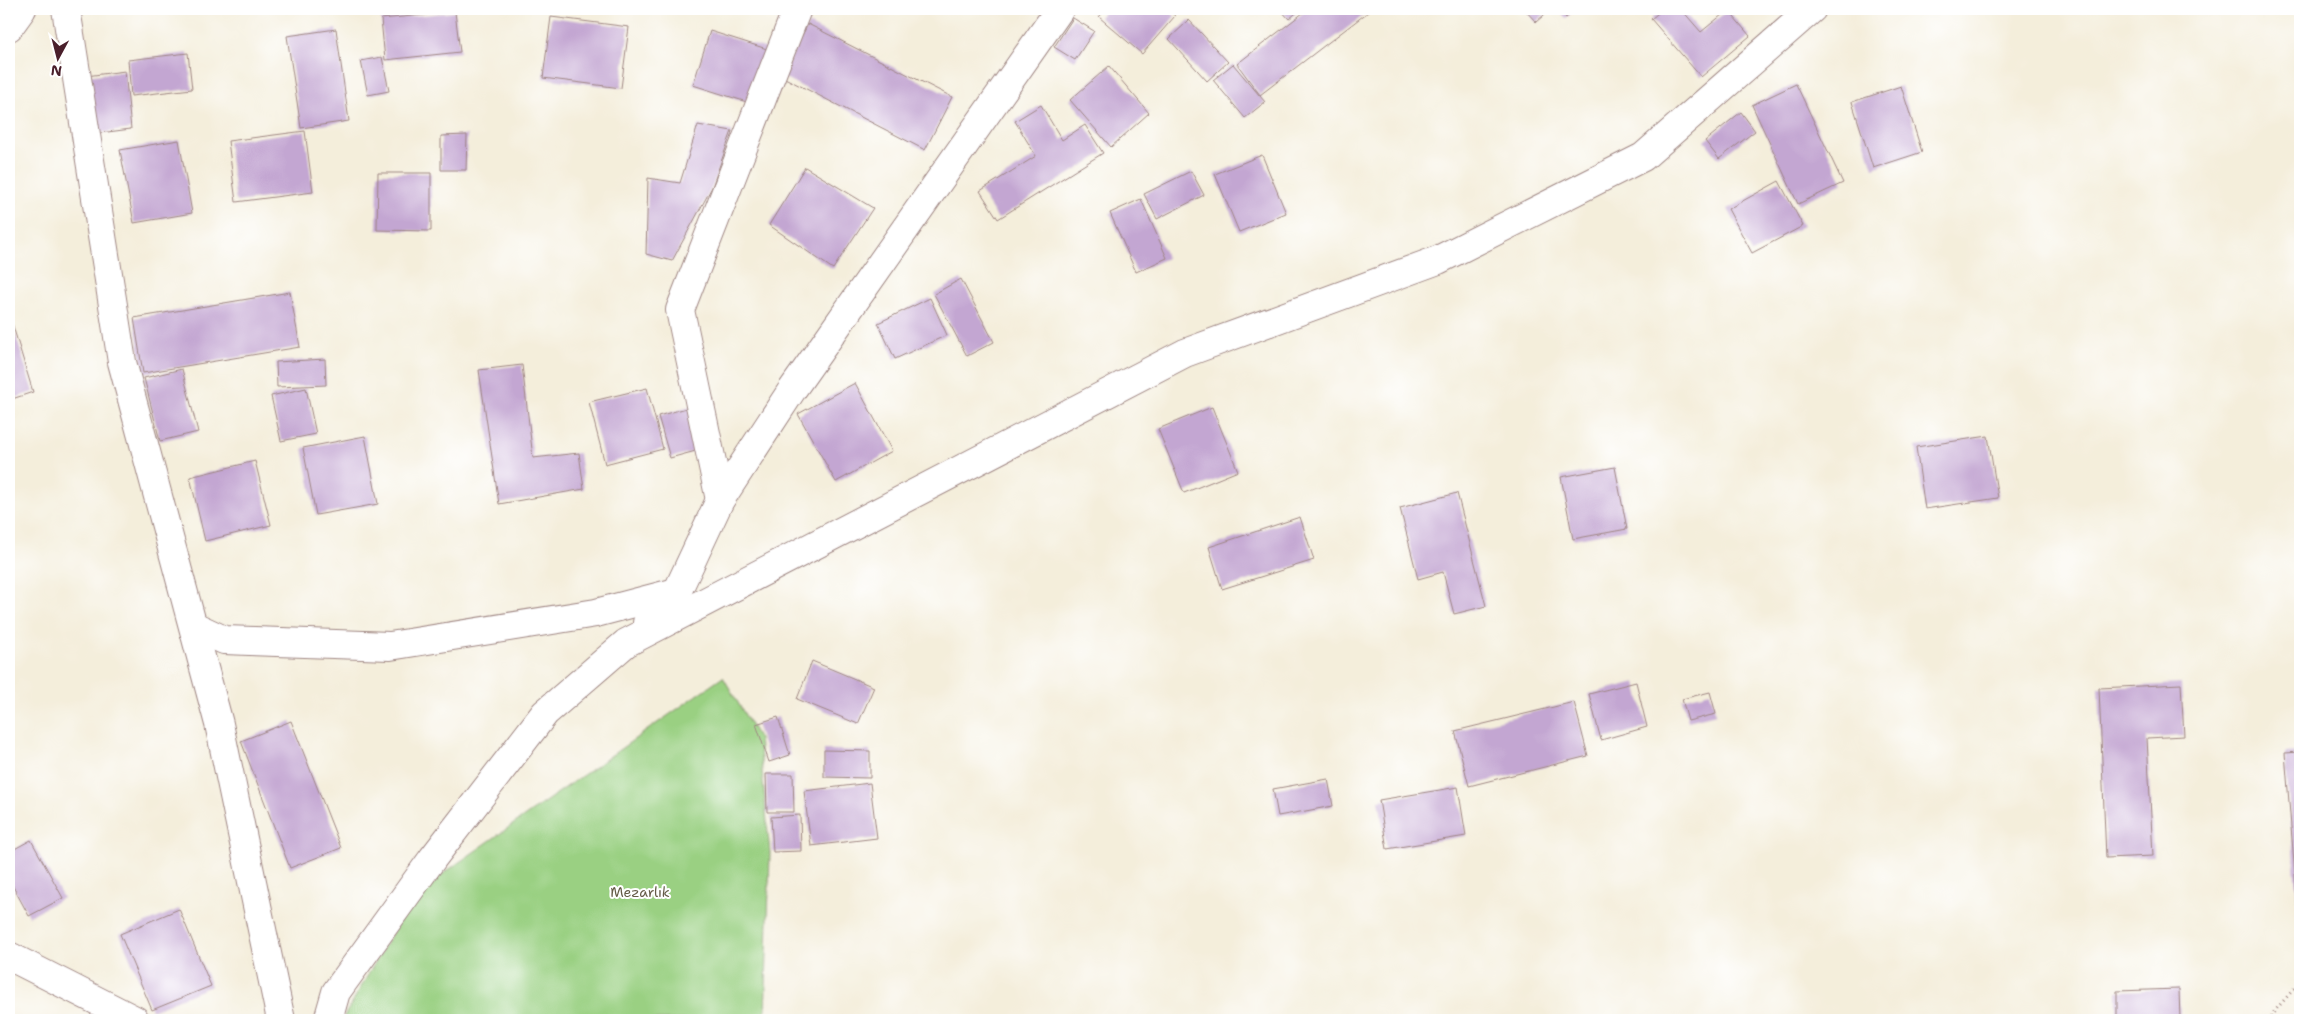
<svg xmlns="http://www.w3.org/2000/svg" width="2309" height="1029" font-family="'Shantell Sans',sans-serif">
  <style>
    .green { fill: #9ad082; stroke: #727856 }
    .building { fill: #c3a6d2 }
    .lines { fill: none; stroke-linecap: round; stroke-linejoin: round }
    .minor-casing { stroke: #9f8683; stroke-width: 30 }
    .path { stroke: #9f8683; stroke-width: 3; stroke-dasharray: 1 4; stroke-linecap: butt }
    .minor { stroke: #fff; stroke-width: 28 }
    .labels { text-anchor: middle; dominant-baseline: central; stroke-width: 4; stroke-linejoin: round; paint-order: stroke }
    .park-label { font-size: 14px; fill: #665d49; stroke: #fff }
  </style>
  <rect width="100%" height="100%" fill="#fff"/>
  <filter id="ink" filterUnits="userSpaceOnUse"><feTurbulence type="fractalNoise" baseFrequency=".02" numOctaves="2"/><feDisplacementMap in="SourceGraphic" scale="10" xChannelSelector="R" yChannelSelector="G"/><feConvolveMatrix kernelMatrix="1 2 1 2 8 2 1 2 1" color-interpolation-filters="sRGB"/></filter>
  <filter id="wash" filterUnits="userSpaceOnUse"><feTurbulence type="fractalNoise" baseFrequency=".0096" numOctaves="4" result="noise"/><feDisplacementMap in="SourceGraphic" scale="20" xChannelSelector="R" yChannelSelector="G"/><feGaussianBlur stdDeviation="1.12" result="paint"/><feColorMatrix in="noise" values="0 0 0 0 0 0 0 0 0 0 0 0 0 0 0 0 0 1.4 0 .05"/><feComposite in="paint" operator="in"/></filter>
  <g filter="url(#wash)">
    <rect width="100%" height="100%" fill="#f4eedb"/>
    <polygon class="green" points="723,677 759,739 770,853 765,1020 342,1020 403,914 441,875"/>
    <g id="blocks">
      <g class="building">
        <polygon points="1106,9 1167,9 1175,16 1142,54 1099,17"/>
        <polygon points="1280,9 1301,9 1289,19"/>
        <polygon points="1308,9 1372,9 1260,95 1237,64"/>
        <polygon points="1524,9 1551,9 1536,22"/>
        <polygon points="1558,9 1576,9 1566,18"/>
        <polygon points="1663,9 1681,9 1701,32 1728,10 1750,36 1701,77 1651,19"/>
        <polygon points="455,12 460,52 385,60 381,19"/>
        <polygon points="551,17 629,27 621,88 543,78"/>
        <polygon points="1073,18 1094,31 1075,60 1054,47"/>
        <polygon points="1189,20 1228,62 1207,81 1169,39"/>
        <polygon points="808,24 952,97 925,150 781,76"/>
        <polygon points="336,29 349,121 301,128 287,36"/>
        <polygon points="710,31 767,49 750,103 693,85"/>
        <polygon points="188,53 192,89 131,96 128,60"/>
        <polygon points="382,57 389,91 368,95 361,61"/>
        <polygon points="1233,64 1265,102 1245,118 1213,80"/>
        <polygon points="1109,66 1149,113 1111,147 1070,100"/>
        <polygon points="125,71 131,129 92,134 86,76"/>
        <polygon points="1796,84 1843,183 1798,204 1752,105"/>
        <polygon points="1901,86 1922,152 1873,168 1852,102"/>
        <polygon points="1041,105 1062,140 1085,125 1103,153 998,219 980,191 1036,156 1015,121"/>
        <polygon points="1741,112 1755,131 1719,159 1705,141"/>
        <polygon points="698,125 732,131 712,187 672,261 646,254 648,178 680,183"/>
        <polygon points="305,131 313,192 236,202 228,141"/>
        <polygon points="467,135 466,170 441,170 441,136"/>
        <polygon points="179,140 192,213 134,223 120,150"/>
        <polygon points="1262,155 1286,213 1239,232 1215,174"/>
        <polygon points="805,167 873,208 833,269 769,225"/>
        <polygon points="1191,171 1204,195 1157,219 1144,194"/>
        <polygon points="378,173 431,173 431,231 377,230"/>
        <polygon points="1779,181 1803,226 1752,253 1728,209"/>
        <polygon points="1141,199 1167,258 1136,272 1110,213"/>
        <polygon points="961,279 994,342 967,356 934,294"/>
        <polygon points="290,292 300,347 143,373 134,318"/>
        <polygon points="930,298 947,335 895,359 878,323"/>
        <polygon points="9,313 33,392 9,400"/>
        <polygon points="325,359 326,385 277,387 276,362"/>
        <polygon points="522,365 533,458 579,453 584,489 499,504 479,370"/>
        <polygon points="182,369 198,432 160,441 144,378"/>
        <polygon points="855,383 892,451 836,482 798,414"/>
        <polygon points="306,388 316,434 281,441 271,396"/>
        <polygon points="647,388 663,449 605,464 589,402"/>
        <polygon points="690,407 703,449 670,458 658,416"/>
        <polygon points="1212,407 1238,471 1184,493 1158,429"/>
        <polygon points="365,436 378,504 316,515 303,448"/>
        <polygon points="1988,436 1998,498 1925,509 1916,447"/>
        <polygon points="255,461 271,525 205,541 190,477"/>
        <polygon points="1615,467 1627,529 1573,539 1561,477"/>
        <polygon points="1457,493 1486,606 1454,614 1443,572 1418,579 1400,508"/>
        <polygon points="1300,517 1314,560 1222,589 1209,547"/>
        <polygon points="812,661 874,687 858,724 797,699"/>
        <polygon points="1636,682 1647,727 1601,740 1589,694"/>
        <polygon points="2181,684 2184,736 2147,738 2153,856 2106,858 2099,688"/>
        <polygon points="1710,692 1716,714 1688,721 1682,699"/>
        <polygon points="1574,702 1588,756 1469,786 1455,731"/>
        <polygon points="778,717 790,755 769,762 756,724"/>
        <polygon points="291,721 341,848 290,868 241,741"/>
        <polygon points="824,750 870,751 870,778 824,777"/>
        <polygon points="2299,752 2300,773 2299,925 2285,753"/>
        <polygon points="766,774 793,774 794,812 767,812"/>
        <polygon points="1328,779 1333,806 1278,816 1273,789"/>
        <polygon points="870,783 877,838 811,846 804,791"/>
        <polygon points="1458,787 1466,836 1387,849 1379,800"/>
        <polygon points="800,815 801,851 773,852 771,817"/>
        <polygon points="31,840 63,898 29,916 9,879 9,852"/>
        <polygon points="179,909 211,986 152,1010 120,934"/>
        <polygon points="2179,989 2180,1020 2117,1020 2117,991"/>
      </g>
    </g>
  </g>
  <g filter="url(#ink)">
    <use href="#blocks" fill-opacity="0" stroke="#9f8683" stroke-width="1"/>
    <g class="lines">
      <defs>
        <g id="minor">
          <polyline points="66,9 122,362 219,724 281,1020"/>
          <polyline points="9,27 22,9"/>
          <polyline points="720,500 680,310 797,9"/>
          <polyline points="647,623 677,592 720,500 792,390 1060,9"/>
          <polyline points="194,626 224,640 390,646 596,613 676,592"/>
          <polyline points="9,956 135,1020"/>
          <polyline points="328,1020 336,992 433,858 545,713 626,643 1185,353 1438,260 1643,157 1812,9"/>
        </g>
      </defs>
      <use href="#minor" class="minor-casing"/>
      <polyline class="path" points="2267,1020 2292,991 2300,985"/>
      <use href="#minor" class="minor"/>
    </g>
  </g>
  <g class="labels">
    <g class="park-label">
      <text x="640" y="892">Mezarlık</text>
    </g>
  </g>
  <rect width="2309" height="1029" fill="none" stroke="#fff" stroke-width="30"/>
  <g transform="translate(58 58) rotate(187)" stroke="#ffffff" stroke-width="4" paint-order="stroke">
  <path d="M0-4L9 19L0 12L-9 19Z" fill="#4a1f2b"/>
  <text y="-8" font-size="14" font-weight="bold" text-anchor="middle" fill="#4a1f2b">N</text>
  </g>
</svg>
